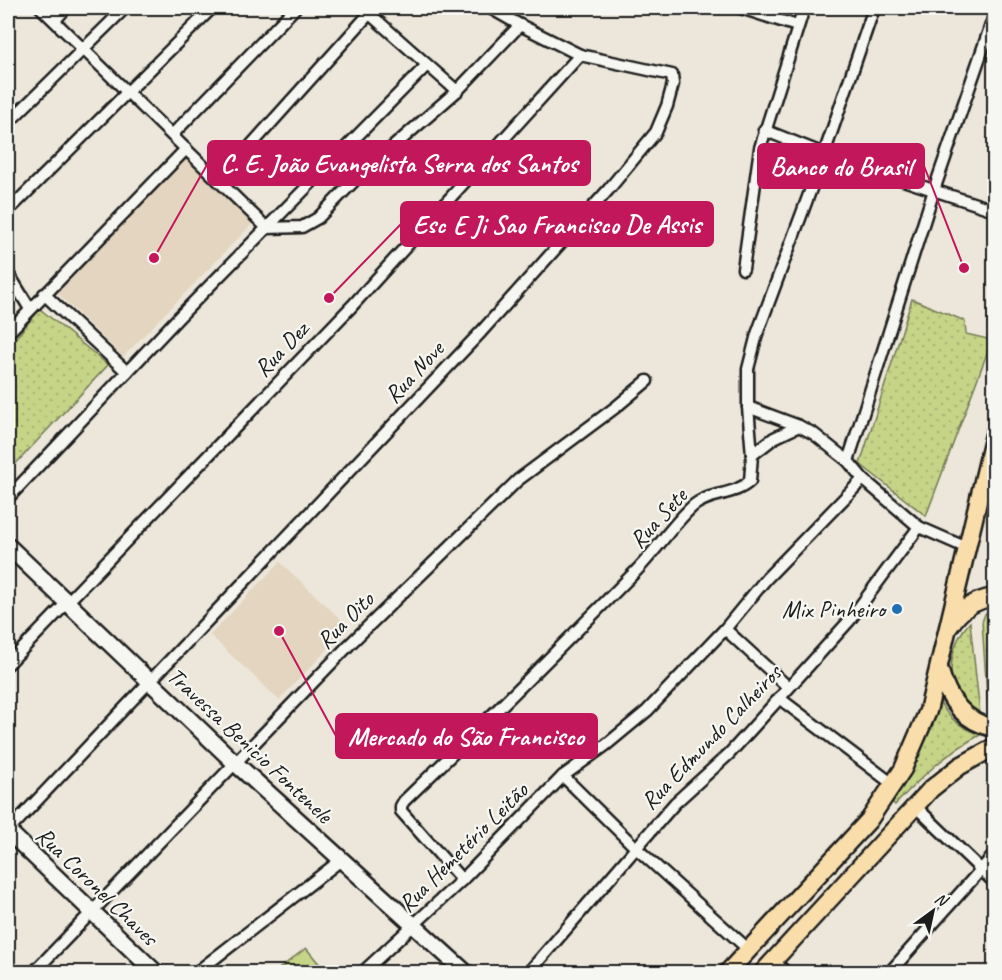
<svg xmlns="http://www.w3.org/2000/svg" width="1002" height="980" font-family="Caveat,sans-serif">
  <style>
    .built { fill: #e3d5bf }
    .grass { fill: url(#grass-dots); stroke: #717852; stroke-width: 1.5 }
    .pitch { fill: #c6d487; stroke: #717852; stroke-width: 1.5 }
    .lines { fill: none; stroke-linecap: round; stroke-linejoin: round }
    .street-casing { stroke: #1c1c1c; stroke-width: 15 }
    .secondary-casing { stroke: #1c1c1c; stroke-width: 20 }
    .primary-casing { stroke: #1c1c1c; stroke-width: 21 }
    .street { stroke: #f6f6f2; stroke-width: 10 }
    .secondary { stroke: #f6f6f2; stroke-width: 15 }
    .primary { stroke: #f9deab; stroke-width: 16 }
    .poi-dot { fill: #1f6fb2; stroke: #f6f6f2; stroke-width: 2 }
    .labels { text-anchor: middle; dominant-baseline: central; stroke-width: 4.5; stroke-linejoin: round; paint-order: stroke }
    .street-label { font-size: 24px; fill: #1c1c1c; stroke: #f6f6f2 }
    .poi-label { font-size: 24px; fill: #1c1c1c; stroke: #f6f6f2; text-anchor: end }
    .leader { fill: none; stroke: #c2185b; stroke-width: 2 }
    .callout-dot { fill: #c2185b; stroke: #f6f6f2; stroke-width: 2 }
    .callout { fill: #c2185b; stroke: #c2185b; stroke-width: 2 }
    .callout-label { font-size: 26px; text-anchor: middle; font-weight: bold; fill: #fff }
  </style>
  <defs>
    <pattern id="grass-dots" width="8" height="8" patternUnits="userSpaceOnUse" patternTransform="scale(1.5)"><rect width="8" height="8" fill="#c6d487"/><path d="M2 2h.1M6 6h.1" fill="none" stroke="#aab574" stroke-width="1.8" stroke-linecap="round"/></pattern>
  </defs>
  <rect width="100%" height="100%" fill="#ede7db"/>
  <filter id="ink" filterUnits="userSpaceOnUse"><feTurbulence type="fractalNoise" baseFrequency=".0167" numOctaves="2"/><feDisplacementMap in="SourceGraphic" scale="12" xChannelSelector="R" yChannelSelector="G"/><feConvolveMatrix kernelMatrix="1 2 1 2 8 2 1 2 1" color-interpolation-filters="sRGB"/></filter>
  <g filter="url(#ink)">
    <g class="built">
      <polygon points="186,158 253,223 123,357 56,292"/>
      <polygon points="280,562 349,627 279,700 210,635"/>
    </g>
    <g class="grass">
      <polygon points="912,299 965,321 966,334 992,340 926,516 860,464"/>
      <polygon points="40,309 108,365 9,471 8,469 8,347"/>
      <polygon points="994,612 994,716 988,709 982,622 985,614"/>
      <path d="M970 622 980 714C973 709 966 705 961 699 943 677 952 641 970 622Z"/>
      <path d="M939 700C948 719 961 727 980 735 946 753 921 777 895 805L892 802 929 731Z"/>
    </g>
    <polygon class="pitch" points="306,948 326,972 275,972"/>
    <g class="lines">
      <defs>
        <g id="street">
          <polyline points="41,8 267,228"/>
          <polyline points="363,8 457,91"/>
          <polyline points="741,8 797,26"/>
          <polyline points="55,20 66,8"/>
          <polyline points="8,123 125,8"/>
          <polyline points="764,130 824,154 994,210"/>
          <polyline points="172,135 295,8"/>
          <polyline points="219,181 369,14"/>
          <polyline points="13,206 212,8"/>
          <polyline points="267,228 302,227 318,218 355,180 457,91 520,25"/>
          <polyline points="743,269 760,148 804,8"/>
          <polyline points="8,273 30,309"/>
          <polyline points="44,294 127,372"/>
          <polyline points="8,333 186,149"/>
          <polyline points="748,407 799,426 814,434 848,461 863,479 919,527 967,548"/>
          <polyline points="752,455 774,438 799,426"/>
          <polyline points="848,461 934,190 994,16"/>
          <polyline points="8,498 179,317 427,65"/>
          <polyline points="725,629 788,687"/>
          <polyline points="8,664 352,306 580,55"/>
          <polyline points="779,698 894,785"/>
          <polyline points="563,776 636,848 749,950"/>
          <polyline points="915,806 994,882"/>
          <polyline points="8,831 481,332 609,189 656,132 667,106 673,84 672,75 580,55 520,25 490,8"/>
          <path d="M462 880 401 811V806L404 801C481 727 557 651 632 575 654 554 670 527 693 506 709 492 735 496 750 481L752 455 748 407V369L757 334 824 154 874 8"/>
          <polyline points="773,961 786,972"/>
          <polyline points="34,972 349,645 518,480 616,407 647,381"/>
          <polyline points="197,972 341,860"/>
          <polyline points="363,972 462,880 563,776 606,745 647,711 725,629 766,579 863,479"/>
          <polyline points="529,972 675,803 729,754 849,621 919,527"/>
          <polyline points="890,972 994,855"/>
        </g>
        <g id="secondary">
          <polyline points="8,546 234,762 465,972"/>
          <polyline points="8,831 155,972"/>
        </g>
        <g id="primary">
          <path d="M950 626C960 609 976 600 994 597"/>
          <path d="M939 668C947 698 963 722 994 728"/>
          <polyline points="728,972 869,820 903,769 928,711 994,435"/>
          <polyline points="763,972 931,789 960,766 994,747"/>
        </g>
      </defs>
      <use href="#street" class="street-casing"/>
      <use href="#secondary" class="secondary-casing"/>
      <use href="#primary" class="primary-casing"/>
      <use href="#street" class="street"/>
      <use href="#secondary" class="secondary"/>
      <use href="#primary" class="primary"/>
    </g>
  </g>
  <circle class="poi-dot" cx="897" cy="609" r="6"/>
  <g class="labels">
    <g class="street-label">
      <text transform="translate(281 349) rotate(-46)">Rua Dez</text>
      <text transform="translate(414 372) rotate(-47)">Rua Nove</text>
      <text transform="translate(658 518) rotate(-47)">Rua Sete</text>
      <text transform="translate(345 620) rotate(-45)">Rua Oito</text>
      <text transform="translate(711 737) rotate(-46)">Rua Edmundo Calheiros</text>
      <text transform="translate(250 745) rotate(43)">Travessa Benicio Fontenele</text>
      <text transform="translate(463 847) rotate(-45)">Rua Hemetério Leitão</text>
      <text transform="translate(97 886) rotate(44)">Rua Coronel Chaves</text>
    </g>
    <g class="poi-label">
      <text x="885" y="609">Mix Pinheiro</text>
    </g>
  </g>
  <path class="leader" d="M154 258L208 163M964 268L924 166M329 298L401 224M279 631L336 736"/>
  <g class="callout-dot">
    <circle cx="154" cy="258" r="6"/>
    <circle cx="964" cy="268" r="6"/>
    <circle cx="329" cy="298" r="6"/>
    <circle cx="279" cy="631" r="6"/>
  </g>
  <g class="callout">
    <rect x="208" y="141" width="382" height="44" rx="6"/>
    <rect x="758" y="144" width="166" height="44" rx="6"/>
    <rect x="401" y="202" width="312" height="44" rx="6"/>
    <rect x="336" y="714" width="261" height="44" rx="6"/>
  </g>
  <g class="callout-label">
    <text x="399" y="172">C. E. João Evangelista Serra dos Santos</text>
    <text x="841" y="175">Banco do Brasil</text>
    <text x="557" y="233">Esc E Ji Sao Francisco De Assis</text>
    <text x="466" y="745">Mercado do São Francisco</text>
  </g>
  <rect width="1002" height="980" fill="none" stroke="#f6f6f2" stroke-width="30"/>
  <rect x="15" y="15" width="972" height="950" fill="none" stroke="#1c1c1c" stroke-width="2" filter="url(#ink)"/>
  <g transform="translate(933 911) rotate(33)" stroke="#f6f6f2" stroke-width="4.5" paint-order="stroke">
  <path d="M0-4.5L10 22L0 15L-10 22Z" fill="#1c1c1c"/>
  <text y="-9" font-size="16" font-weight="bold" text-anchor="middle" fill="#1c1c1c">N</text>
  </g>
</svg>
